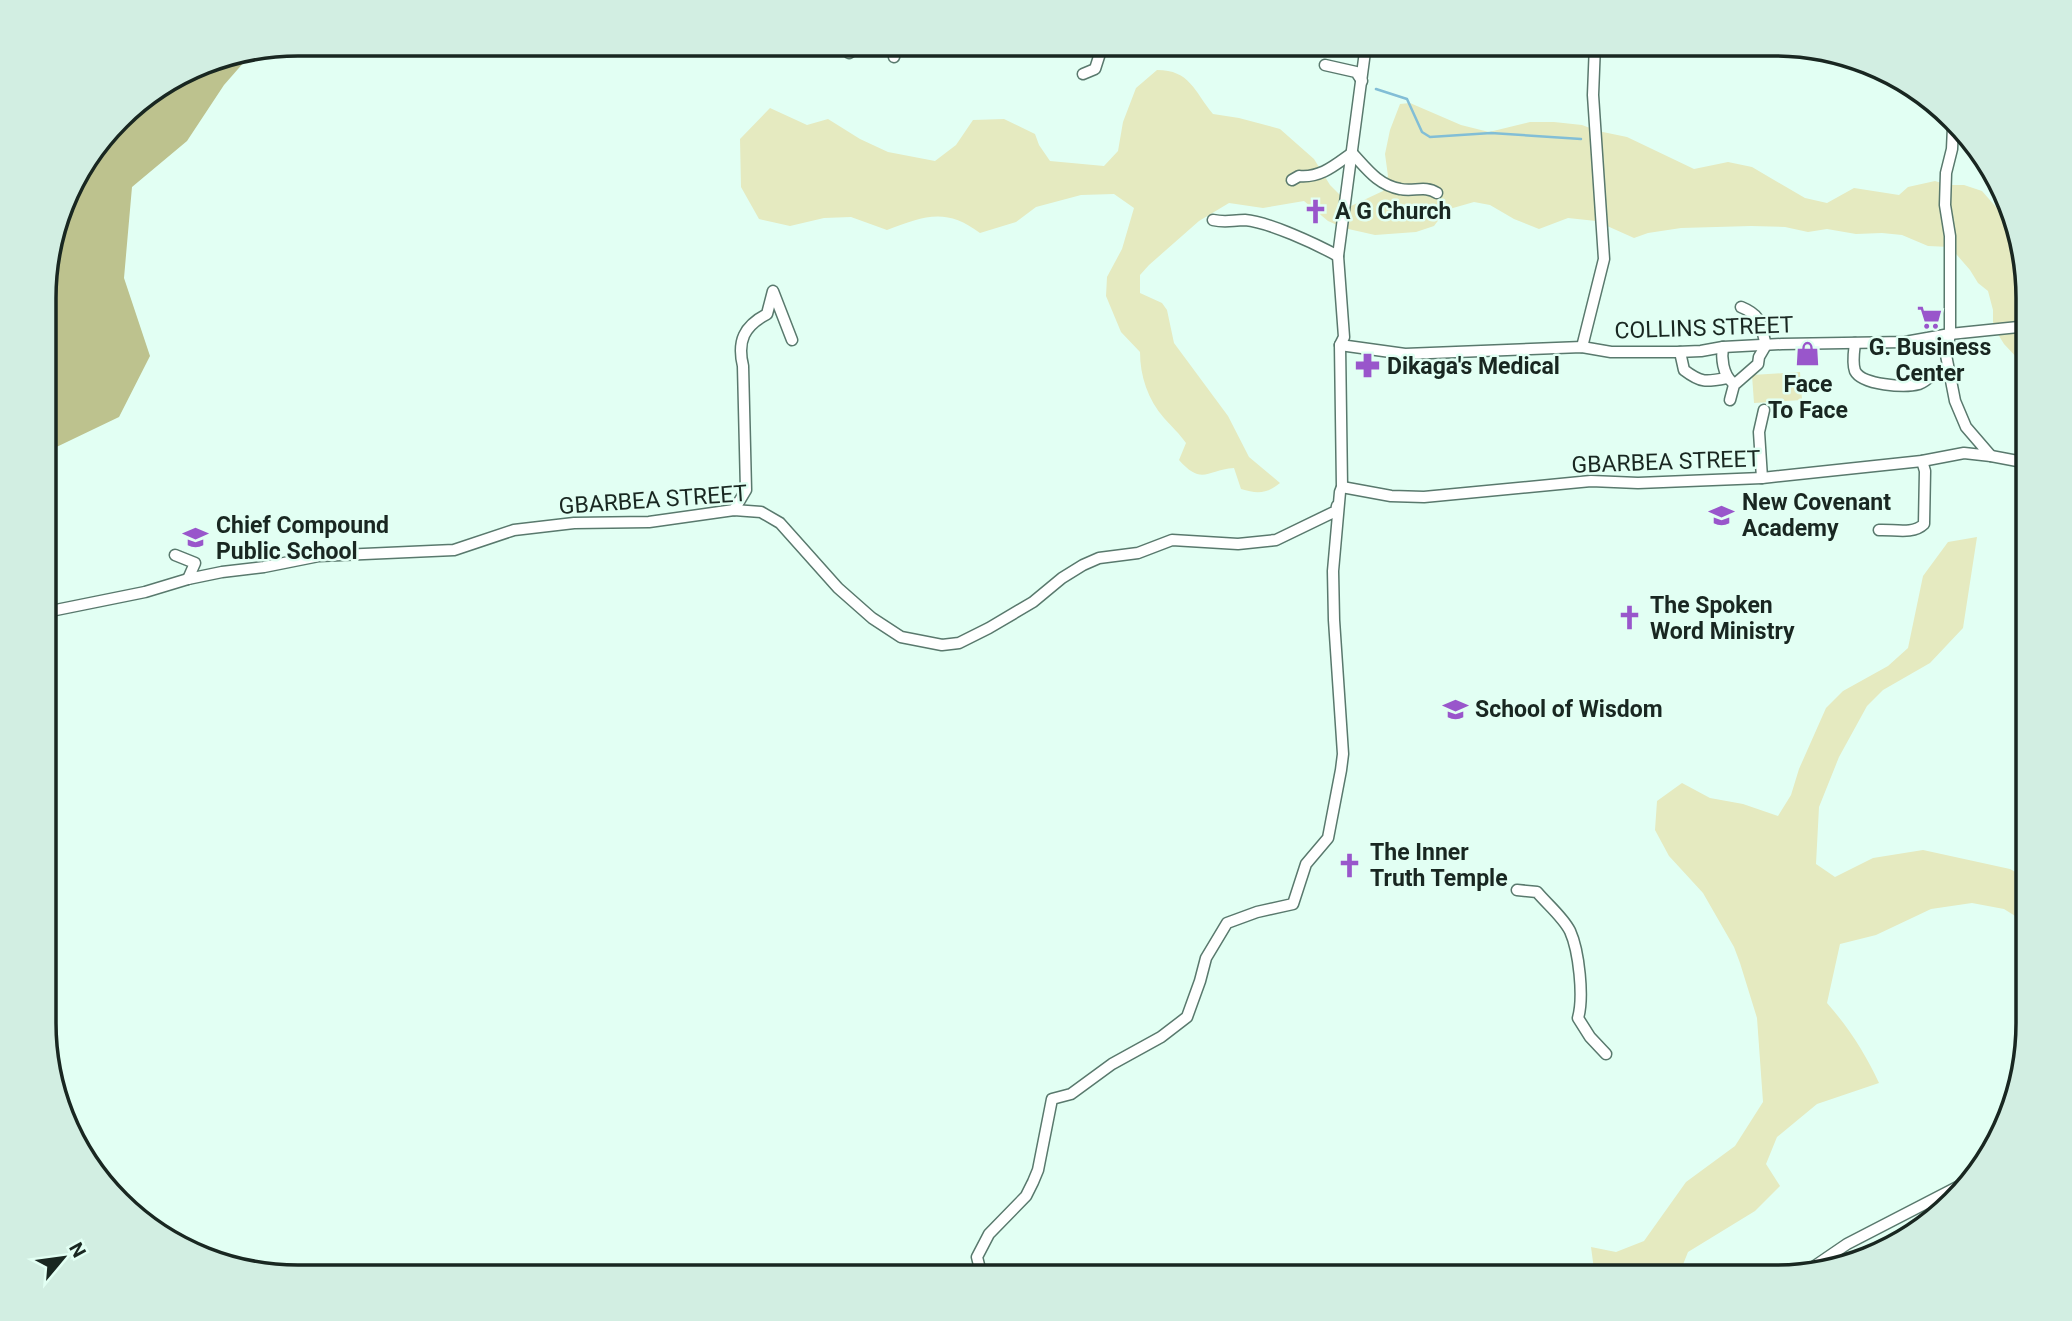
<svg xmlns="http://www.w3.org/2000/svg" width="2072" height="1321" font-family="Roboto,sans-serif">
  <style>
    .green { fill: #e5eac0 }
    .forest { fill: #bdc28e }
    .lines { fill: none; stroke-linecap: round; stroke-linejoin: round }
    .stream { stroke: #82bed6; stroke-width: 2.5 }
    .street-casing { stroke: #59796d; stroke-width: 13 }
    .street { stroke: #fff; stroke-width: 10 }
    .labels { text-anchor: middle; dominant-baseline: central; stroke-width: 5; stroke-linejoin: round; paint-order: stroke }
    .poi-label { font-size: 23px; font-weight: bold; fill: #192721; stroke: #e2fff3; text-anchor: start }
    .street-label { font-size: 23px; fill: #192721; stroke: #e2fff3 }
    .rim { fill: none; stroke: #192721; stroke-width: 3.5 }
  </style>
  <rect width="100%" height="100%" fill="#e2fff3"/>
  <g class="green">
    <path d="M1157 70C1190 70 1194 91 1213 114L1239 118 1280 129 1314 159 1330 185 1351 206 1383 191 1388 176 1385 154 1390 130 1400 104 1410 103 1461 125 1489 132 1530 122H1554L1582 125 1598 131 1627 137 1694 169 1728 162 1752 167 1805 198 1827 203 1854 188 1899 195 1908 187 1935 181 1948 185H1964L1982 191 2003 215 2008 217 2028 281V356L2019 360 2004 344 1993 326V310L1988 291 1978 283 1970 270 1950 247 1928 246 1902 235 1882 233 1856 234 1827 229 1808 232 1785 227 1751 226 1681 228 1648 233 1634 238 1596 221 1568 218 1539 229 1514 219 1490 205 1474 202 1446 210 1434 226 1416 232 1375 235 1344 228 1328 221 1304 201 1263 208 1229 203 1199 221 1149 265 1140 275V293L1162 303 1167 310 1174 343 1228 416 1249 457 1280 483C1267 494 1257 494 1241 489L1234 468C1207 470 1202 486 1179 460L1186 443C1179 433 1172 427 1164 418 1148 400 1140 376 1140 352L1121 332 1106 296 1107 277 1122 249 1134 208 1114 194 1081 195 1036 207 1016 222 980 233C946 207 924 216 887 230L851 217 824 218 790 226 759 219 741 187 740 139 770 108 807 125 828 119 860 139 888 152 935 161 956 145 973 120 1004 119 1035 134 1039 145 1050 161 1104 166 1118 151 1123 122 1136 88Z"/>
    <polygon points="1800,372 1802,400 1754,403 1752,375"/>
    <path d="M1977 537 1963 628 1930 663 1883 690 1867 706 1839 757 1819 807 1816 864 1835 877 1873 858 1923 850 2010 869 2028 879V924L2004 909 1972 903 1931 909 1876 935 1840 944 1827 1003C1849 1028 1865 1053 1879 1083L1817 1104 1777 1137 1766 1164 1780 1186 1755 1211 1688 1252 1678 1277H1595L1591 1247 1616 1252 1644 1241 1686 1182 1735 1146 1763 1102 1757 1018 1740 963 1734 947 1703 893 1669 856 1655 830 1657 801 1682 783 1710 798 1743 804 1778 816 1791 795 1799 769 1826 708 1843 691 1888 666 1908 648 1923 576 1948 542Z"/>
  </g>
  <polygon class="forest" points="252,53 224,85 187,141 132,187 124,278 150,356 119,417 46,452 46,265 70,185 130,107 201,63"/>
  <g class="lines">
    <polyline class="stream" points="1376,89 1407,99 1422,132 1430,137 1491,133 1581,139"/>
    <defs>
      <g id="street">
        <polyline points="849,53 863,44"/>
        <polyline points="894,57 897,44"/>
        <polyline points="1325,65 1356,72 1362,81"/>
        <polyline points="1083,74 1095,69 1103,44"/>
        <path d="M1292 180 1299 176C1321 178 1335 165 1352 153 1367 169 1378 185 1400 189 1414 192 1425 185 1437 193"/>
        <path d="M1213 220C1227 223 1232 220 1245 220 1269 222 1316 244 1338 256"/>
        <path d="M1855 343C1854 351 1852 363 1855 371 1862 385 1905 388 1919 384 1925 382 1929 378 1933 374"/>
        <polyline points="1340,345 1405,354 1582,347 1611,352 1677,352 1701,351 1723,347 1782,344 1905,342 1950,334 2028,326"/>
        <polyline points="1582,347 1604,259 1593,95 1595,44"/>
        <path d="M1723 347C1721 358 1723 374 1732 382"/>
        <path d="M1680 352 1684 370C1701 383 1706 382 1727 378"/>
        <path d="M1730 400 1734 385 1758 364 1759 357 1766 345C1760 325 1763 316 1741 307"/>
        <polyline points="1991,456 2028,463"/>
        <polyline points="1762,478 1759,432 1764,410"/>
        <polyline points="1342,487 1391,496 1424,497 1591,481 1638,483 1762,478 1922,461 1964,453 1991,456 1966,427 1955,401 1946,355 1950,334 1950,236 1945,205 1946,173 1952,149 1953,127"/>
        <path d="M734 510 746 490 743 366C737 341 744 326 767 314L773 291 792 340"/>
        <path d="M1879 530C1893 529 1913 535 1924 524L1925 471 1922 461"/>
        <polyline points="175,555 195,563 188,579"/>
        <polyline points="46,612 145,592 188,579 222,572 264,567 319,556 454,550 514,530 574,523 649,522 734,510 761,512 780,523 838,588 872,618 901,637 942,645 959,643 989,628 1033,602 1062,578 1083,565 1099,558 1138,553 1172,540 1238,544 1276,540 1336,511 1337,506"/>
        <path d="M1517 890 1537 892C1547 904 1563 917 1570 931 1579 951 1584 997 1578 1018L1590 1037 1606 1054"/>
        <polyline points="1806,1272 1847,1244 1967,1182"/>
        <polyline points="982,1277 977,1257 989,1234 1026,1196 1033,1182 1038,1170 1052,1099 1071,1094 1112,1064 1161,1037 1187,1017 1200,981 1206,958 1227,923 1257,912 1293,904 1306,864 1328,838 1341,770 1343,754 1334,620 1333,571 1340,492 1342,487 1340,345 1344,337 1338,256 1366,44"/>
      </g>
    </defs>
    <use href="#street" class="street-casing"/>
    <use href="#street" class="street"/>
  </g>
  <defs>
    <symbol id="church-bare" viewBox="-9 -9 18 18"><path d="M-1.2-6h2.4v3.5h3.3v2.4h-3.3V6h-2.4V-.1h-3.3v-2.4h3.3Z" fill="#9956cb" stroke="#e2fff3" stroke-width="2.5" paint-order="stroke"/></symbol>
    <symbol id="supermarket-bare" viewBox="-9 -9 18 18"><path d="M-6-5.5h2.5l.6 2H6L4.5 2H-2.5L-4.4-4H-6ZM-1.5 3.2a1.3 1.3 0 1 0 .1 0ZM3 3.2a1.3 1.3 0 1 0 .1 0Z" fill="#9956cb" stroke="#e2fff3" stroke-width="2.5" paint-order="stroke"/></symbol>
    <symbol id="shop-bare" viewBox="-9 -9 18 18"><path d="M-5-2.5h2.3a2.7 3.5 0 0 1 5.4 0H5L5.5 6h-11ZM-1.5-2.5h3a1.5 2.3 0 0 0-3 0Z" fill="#9956cb" stroke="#e2fff3" stroke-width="2.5" paint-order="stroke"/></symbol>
    <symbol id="pharmacy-bare" viewBox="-9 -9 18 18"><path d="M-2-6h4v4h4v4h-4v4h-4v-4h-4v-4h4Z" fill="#9956cb" stroke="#e2fff3" stroke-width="2.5" paint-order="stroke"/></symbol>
    <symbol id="school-bare" viewBox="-9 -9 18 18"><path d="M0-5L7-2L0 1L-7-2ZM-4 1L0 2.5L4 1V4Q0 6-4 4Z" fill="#9956cb" stroke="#e2fff3" stroke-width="2.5" paint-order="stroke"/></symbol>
  </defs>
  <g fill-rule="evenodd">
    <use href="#church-bare" x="1298" y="194" width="35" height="35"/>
    <use href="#supermarket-bare" x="1912" y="300" width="35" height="35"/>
    <use href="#shop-bare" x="1790" y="336" width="35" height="35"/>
    <use href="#pharmacy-bare" x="1350" y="348" width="35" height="35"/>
    <use href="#school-bare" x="1704" y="498" width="35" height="35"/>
    <use href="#school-bare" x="178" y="520" width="35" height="35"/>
    <use href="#church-bare" x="1612" y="600" width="35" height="35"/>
    <use href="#school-bare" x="1438" y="692" width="35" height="35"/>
    <use href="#church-bare" x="1332" y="848" width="35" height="35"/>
  </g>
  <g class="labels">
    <g class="poi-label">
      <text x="1335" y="211">A G Church</text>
      <text x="1930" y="347" text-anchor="middle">G. Business<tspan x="1930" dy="26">Center</tspan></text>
      <text x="1387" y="366">Dikaga's Medical</text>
      <text x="1808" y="384" text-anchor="middle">Face<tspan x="1808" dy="26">To Face</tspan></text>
      <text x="1742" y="502">New Covenant<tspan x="1742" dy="26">Academy</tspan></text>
      <text x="216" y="525">Chief Compound<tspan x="216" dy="26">Public School</tspan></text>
      <text x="1650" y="605">The Spoken<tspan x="1650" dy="26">Word Ministry</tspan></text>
      <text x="1475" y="709">School of Wisdom</text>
      <text x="1370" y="852">The Inner<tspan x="1370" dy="26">Truth Temple</tspan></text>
    </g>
    <g class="street-label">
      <text transform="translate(1704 328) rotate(-2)">COLLINS STREET</text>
      <text transform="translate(1666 462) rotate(-2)">GBARBEA STREET</text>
      <text transform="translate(653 500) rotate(-4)">GBARBEA STREET</text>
    </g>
  </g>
  <path d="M0 0H2072V1321H0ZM298 56H1774A242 242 0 0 1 2016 298V1023A242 242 0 0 1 1774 1265H298A242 242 0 0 1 56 1023V298A242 242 0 0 1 298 56Z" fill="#d2eee2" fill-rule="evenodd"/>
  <path class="rim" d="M298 56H1774A242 242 0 0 1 2016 298V1023A242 242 0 0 1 1774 1265H298A242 242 0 0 1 56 1023V298A242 242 0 0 1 298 56Z"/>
  <g transform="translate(63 1258) rotate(61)" stroke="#e2fff3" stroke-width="5" paint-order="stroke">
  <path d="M0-5L12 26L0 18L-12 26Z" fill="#192721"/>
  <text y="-10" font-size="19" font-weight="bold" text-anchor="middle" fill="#192721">N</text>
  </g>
</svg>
